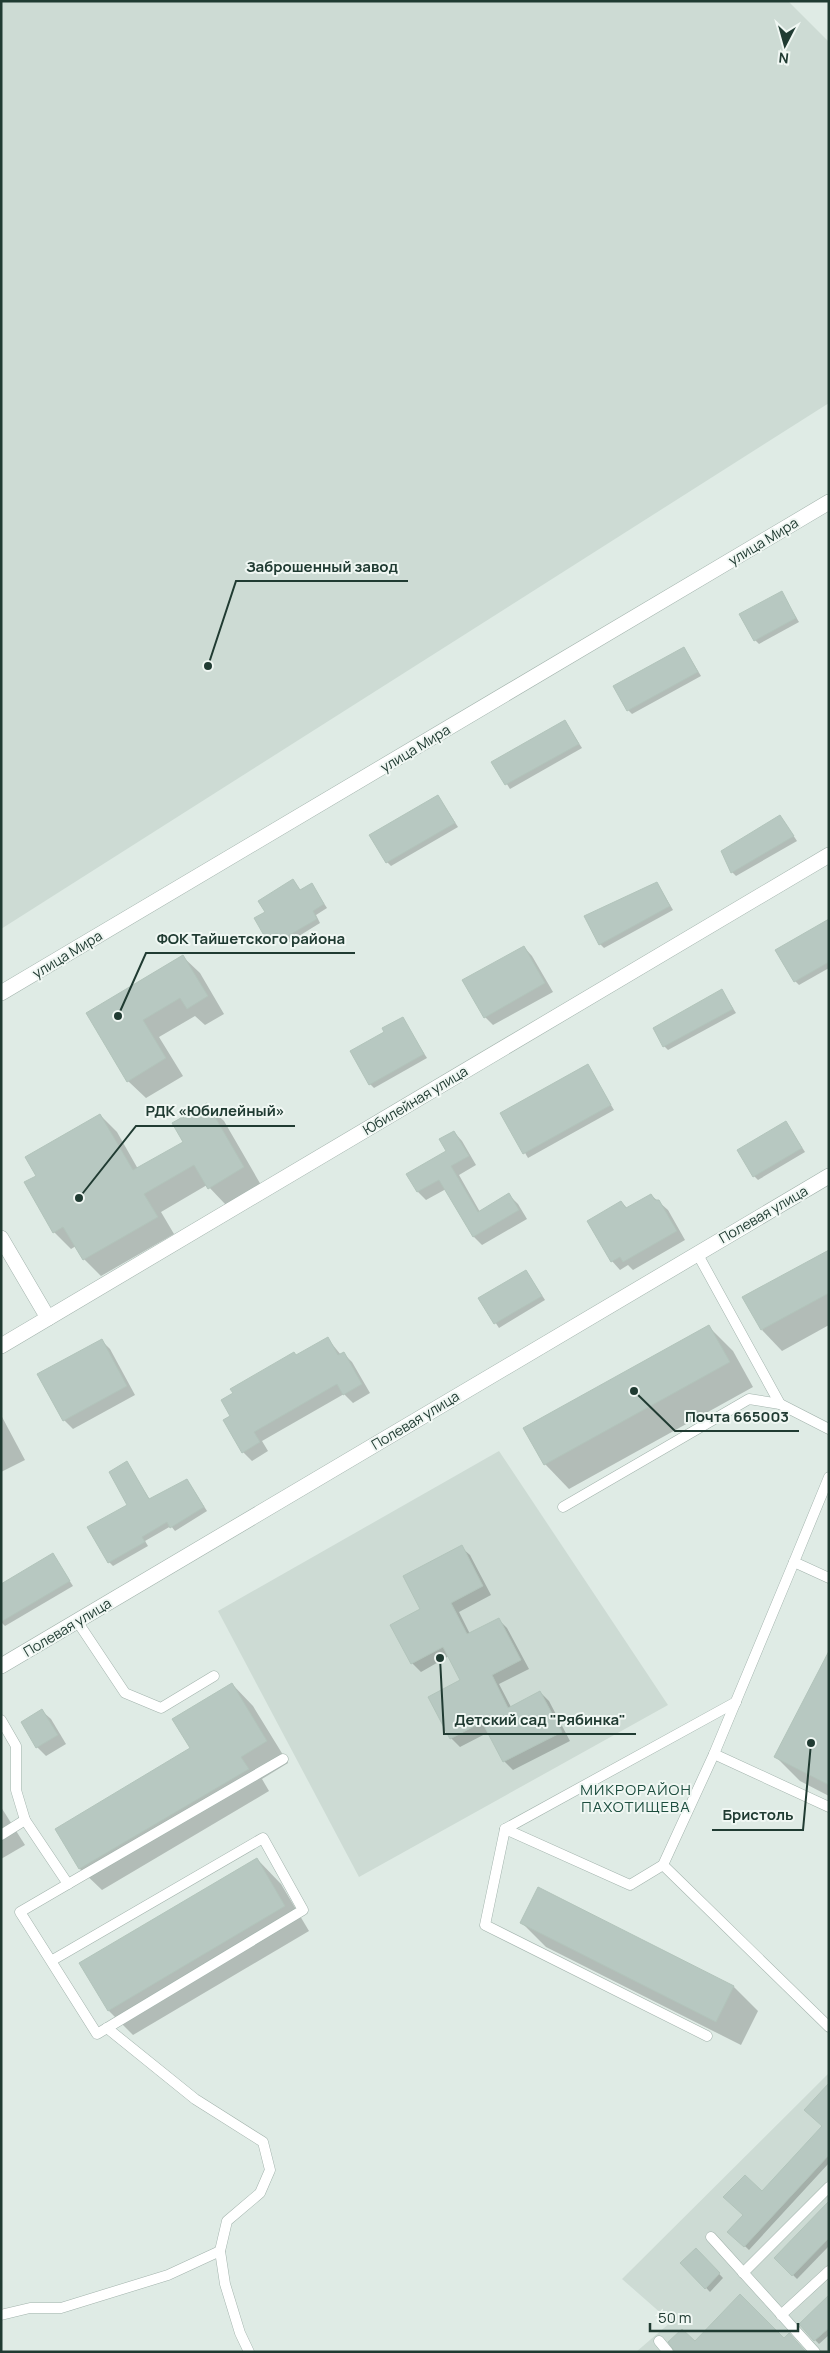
<svg xmlns="http://www.w3.org/2000/svg" width="830" height="2353" font-family="Manrope,sans-serif">
  <style>
    .built { fill: #cddbd4 }
    .shadow { fill: #0003 }
    .building { fill: #b7c8c1; stroke: #b2c4bb }
    .lines { fill: none; stroke-linecap: round; stroke-linejoin: round }
    .service-casing { stroke: #a2b3ac; stroke-width: 11 }
    .minor-casing { stroke: #a2b3ac; stroke-width: 16 }
    .service { stroke: #fff; stroke-width: 10 }
    .minor { stroke: #fff; stroke-width: 15 }
    .labels { text-anchor: middle; dominant-baseline: central; stroke-width: 4; stroke-linejoin: round; paint-order: stroke }
    .street-label { font-size: 14px; fill: #203b32; stroke: #f0f7f3 }
    .neighbourhood-label { font-size: 15px; letter-spacing: 1px; fill: #1c4d3e; stroke: #f0f7f3 }
    .leader { fill: none; stroke: #203b32; stroke-width: 2 }
    .callout-dot { fill: #203b32; stroke: #f0f7f3; stroke-width: 2 }
    .callout-label { font-size: 15px; text-anchor: middle; font-weight: bold; fill: #203b32; stroke: #f0f7f3; stroke-width: 4; stroke-linejoin: round; paint-order: stroke }
  </style>
  <rect width="100%" height="100%" fill="#dfebe5"/>
  <g class="built">
    <polygon points="1,1 788,1 829,42 829,403 1,929"/>
    <polygon points="499,1451 668,1705 359,1877 218,1611"/>
    <polygon points="829,2073 829,2352 636,2352 671,2322 622,2279"/>
  </g>
  <g class="shadow">
    <polygon points="781,592 799,622 759,644 755,640"/>
    <polygon points="684,648 701,676 632,714 628,710"/>
    <polygon points="565,722 582,748 510,789 493,762"/>
    <polygon points="438,796 458,827 391,866 387,862"/>
    <polygon points="783,820 797,841 736,876 732,872"/>
    <polygon points="293,881 301,891 312,885 327,908 316,915 320,923 286,944 281,937 271,942 256,919 266,912"/>
    <polygon points="657,883 673,910 604,948 600,944"/>
    <polygon points="829,921 829,968 799,985 795,981"/>
    <polygon points="524,947 532,956 553,992 493,1025 485,1017"/>
    <polygon points="182,956 200,973 224,1014 205,1025 195,1016 159,1037 183,1076 146,1098 128,1081 88,1013"/>
    <polygon points="722,991 736,1013 668,1050 664,1046"/>
    <polygon points="402,1019 427,1058 374,1088 370,1084"/>
    <polygon points="587,1065 614,1110 528,1158 502,1113"/>
    <polygon points="206,1104 224,1121 261,1185 226,1205 207,1185 161,1212 174,1234 101,1276 84,1259 76,1246 71,1249 54,1232 37,1176 100,1115 117,1132 138,1169 185,1142"/>
    <polygon points="786,1123 805,1152 758,1180 754,1176"/>
    <polygon points="454,1132 462,1141 476,1165 459,1175 480,1212 509,1195 518,1204 527,1219 482,1245 474,1237 446,1189 426,1200 418,1192 408,1175 448,1151"/>
    <polygon points="651,1195 668,1210 685,1240 633,1270 628,1265 620,1270 612,1261 621,1202 628,1209"/>
    <polygon points="829,1251 829,1325 782,1351 762,1330"/>
    <polygon points="526,1271 545,1300 499,1328 480,1299"/>
    <polygon points="709,1327 733,1351 753,1387 569,1489 545,1464"/>
    <polygon points="328,1339 341,1355 343,1353 352,1362 370,1393 353,1403 344,1394 262,1441 268,1451 252,1461 243,1452 225,1421 297,1357"/>
    <polygon points="101,1340 110,1349 135,1395 73,1429 64,1420"/>
    <polygon points="1,1415 25,1460 1,1472"/>
    <polygon points="127,1463 150,1500 187,1480 207,1511 175,1531 171,1526 145,1541 148,1546 113,1566 109,1562 129,1505"/>
    <polygon points="461,1547 470,1555 491,1595 459,1612 470,1634 499,1620 507,1628 529,1669 499,1684 511,1707 540,1692 549,1701 570,1741 513,1770 504,1761 489,1732 460,1747 451,1738 462,1681 449,1656 421,1672 412,1663 422,1609"/>
    <polygon points="53,1555 73,1586 5,1626 1,1622"/>
    <polygon points="829,1653 829,1796 800,1781 776,1757"/>
    <polygon points="232,1684 253,1706 288,1763 262,1779 269,1791 102,1890 80,1869 57,1830 192,1749"/>
    <polygon points="42,1711 51,1719 66,1744 46,1756 37,1747"/>
    <polygon points="1,1807 25,1845 1,1859"/>
    <polygon points="257,1859 281,1884 309,1931 133,2035 109,2011 81,1964"/>
    <polygon points="539,1889 734,1987 758,2011 741,2045 546,1947 522,1923"/>
    <polygon points="829,2085 829,2163 749,2250 729,2231 824,2127"/>
    <polygon points="829,2213 829,2246 797,2279 776,2258"/>
    <polygon points="696,2249 723,2278 710,2292 682,2263"/>
    <polygon points="829,2297 829,2335 819,2344 800,2324"/>
    <polygon points="789,2335 804,2352 676,2352 695,2343 784,2340"/>
  </g>
  <g class="building">
    <polygon points="782,591 796,618 754,641 739,614"/>
    <polygon points="684,647 698,672 627,711 613,686"/>
    <polygon points="565,720 579,744 505,785 491,762"/>
    <polygon points="438,795 455,823 386,863 369,835"/>
    <polygon points="780,815 794,836 731,873 721,851"/>
    <polygon points="293,879 300,890 312,883 324,904 313,911 317,919 281,940 277,933 266,939 254,918 265,912 258,901"/>
    <polygon points="657,882 670,906 599,945 584,916"/>
    <polygon points="829,919 829,962 794,982 775,950"/>
    <polygon points="524,946 545,983 484,1018 462,980"/>
    <polygon points="183,955 208,996 187,1009 180,998 143,1020 166,1058 127,1082 86,1013"/>
    <polygon points="722,989 733,1009 663,1047 653,1028"/>
    <polygon points="403,1017 424,1054 369,1085 350,1051 384,1032 382,1028"/>
    <polygon points="588,1064 611,1105 523,1154 500,1113"/>
    <polygon points="207,1103 244,1167 208,1189 194,1165 144,1194 158,1217 83,1260 63,1227 53,1233 24,1182 36,1176 25,1157 100,1114 133,1170 183,1142 172,1123"/>
    <polygon points="786,1121 802,1148 753,1177 737,1150"/>
    <polygon points="454,1131 469,1156 451,1166 478,1212 509,1193 519,1210 473,1237 439,1180 417,1192 406,1174 446,1151 439,1139"/>
    <polygon points="651,1194 655,1200 659,1200 677,1231 623,1262 620,1257 611,1262 587,1221 621,1201 626,1208"/>
    <polygon points="829,1250 829,1293 761,1330 742,1297"/>
    <polygon points="526,1270 542,1296 494,1324 478,1298"/>
    <polygon points="709,1325 730,1362 544,1465 523,1428"/>
    <polygon points="328,1337 338,1355 344,1352 362,1384 343,1395 337,1384 254,1432 260,1442 242,1453 223,1420 230,1416 221,1400 233,1393 230,1389 294,1352 296,1355"/>
    <polygon points="102,1339 127,1386 63,1421 37,1374"/>
    <polygon points="127,1461 149,1499 187,1479 204,1507 170,1528 167,1522 142,1537 145,1542 108,1563 87,1527 127,1505 109,1472"/>
    <polygon points="462,1545 483,1586 451,1603 467,1634 499,1618 521,1660 492,1675 508,1708 540,1691 562,1732 503,1762 482,1722 450,1739 428,1697 460,1680 443,1647 411,1664 390,1625 420,1609 403,1576"/>
    <polygon points="53,1553 70,1581 1,1622 1,1584"/>
    <polygon points="829,1651 829,1785 774,1757"/>
    <polygon points="232,1683 267,1741 241,1757 249,1769 79,1869 55,1829 190,1748 172,1719"/>
    <polygon points="42,1709 58,1735 36,1748 21,1722"/>
    <polygon points="257,1858 285,1906 108,2011 79,1963"/>
    <polygon points="538,1887 734,1986 716,2022 520,1923"/>
    <polygon points="829,2083 829,2155 744,2247 727,2232 743,2215 723,2197 745,2175 762,2191 822,2126 804,2110"/>
    <polygon points="829,2201 829,2238 792,2276 774,2258"/>
    <polygon points="696,2248 720,2273 705,2289 680,2263"/>
    <polygon points="740,2294 784,2338 789,2333 805,2351 675,2352 668,2342 682,2329 695,2341"/>
    <polygon points="829,2295 829,2328 814,2341 799,2324"/>
  </g>
  <g class="lines">
    <defs>
      <g id="service">
        <polyline points="697,1253 780,1404"/>
        <polyline points="829,1477 794,1562 829,1578"/>
        <polyline points="563,1507 749,1399 780,1404 829,1429"/>
        <polyline points="77,1621 125,1693 161,1708 214,1676"/>
        <polyline points="1,1720 16,1746 16,1790 25,1820 68,1884 20,1912 97,2034 303,1910 263,1838 51,1961"/>
        <polyline points="714,1754 829,1807"/>
        <polyline points="505,1829 736,1702"/>
        <polyline points="1,1835 25,1820"/>
        <polyline points="663,1865 829,2027"/>
        <polyline points="68,1884 283,1759"/>
        <polyline points="107,2028 195,2099 263,2142 270,2170 260,2193 227,2221 220,2251 225,2284 240,2333 249,2352"/>
        <polyline points="707,2036 485,1925 505,1829 630,1885 663,1865 714,1754 794,1562"/>
        <polyline points="711,2237 815,2352"/>
        <polyline points="743,2273 829,2187"/>
        <polyline points="1,2315 30,2308 61,2308 168,2275 220,2251"/>
        <polyline points="781,2315 829,2271"/>
        <polyline points="659,2341 668,2352"/>
      </g>
      <g id="minor">
        <polyline points="1,993 829,502"/>
        <polyline points="1,1238 48,1318"/>
        <polyline points="1,1346 829,855"/>
        <polyline points="1,1666 829,1176"/>
      </g>
    </defs>
    <use href="#service" class="service-casing"/>
    <use href="#minor" class="minor-casing"/>
    <use href="#service" class="service"/>
    <use href="#minor" class="minor"/>
  </g>
  <g class="labels">
    <g class="street-label">
      <text transform="translate(763 541) rotate(-31)">улица Мира</text>
      <text transform="translate(415 748) rotate(-31)">улица Мира</text>
      <text transform="translate(67 954) rotate(-31)">улица Мира</text>
      <text transform="translate(415 1100) rotate(-31)">Юбилейная улица</text>
      <text transform="translate(763 1214) rotate(-30)">Полевая улица</text>
      <text transform="translate(415 1420) rotate(-31)">Полевая улица</text>
      <text transform="translate(67 1627) rotate(-31)">Полевая улица</text>
    </g>
    <g class="neighbourhood-label">
      <text x="636" y="1789">МИКРОРАЙОН<tspan x="636" dy="17">ПАХОТИЩЕВА</tspan></text>
    </g>
  </g>
  <path class="leader" d="M208 666L236 581H408M118 1016L146 953H355M79 1198L136 1126H295M634 1391L675 1431H799M440 1658L444 1734H636M811 1743L803 1830H712"/>
  <g class="callout-dot">
    <circle cx="208" cy="666" r="5"/>
    <circle cx="118" cy="1016" r="5"/>
    <circle cx="79" cy="1198" r="5"/>
    <circle cx="634" cy="1391" r="5"/>
    <circle cx="440" cy="1658" r="5"/>
    <circle cx="811" cy="1743" r="5"/>
  </g>
  <g class="callout-label">
    <text x="322" y="572">Заброшенный завод</text>
    <text x="251" y="944">ФОК Тайшетского района</text>
    <text x="215" y="1116">РДК «Юбилейный»</text>
    <text x="737" y="1422">Почта 665003</text>
    <text x="540" y="1725">Детский сад "Рябинка"</text>
    <text x="758" y="1820">Бристоль</text>
  </g>
  <rect width="830" height="2353" fill="none" stroke="#203b32" stroke-width="5"/>
  <g transform="translate(785 45) rotate(186)" stroke="#f0f7f3" stroke-width="4" paint-order="stroke">
  <path d="M0-4L9 19L0 12L-9 19Z" fill="#203b32"/>
  <text y="-8" font-size="14" font-weight="bold" text-anchor="middle" fill="#203b32">N</text>
  </g>
  <path d="M650 2323v8h148v-8" fill="none" stroke="#203b32" stroke-width="2.5"/>
  <text x="658" y="2323" font-size="15" fill="#203b32" stroke="#f0f7f3" stroke-width="4" paint-order="stroke">50 m</text>
</svg>
